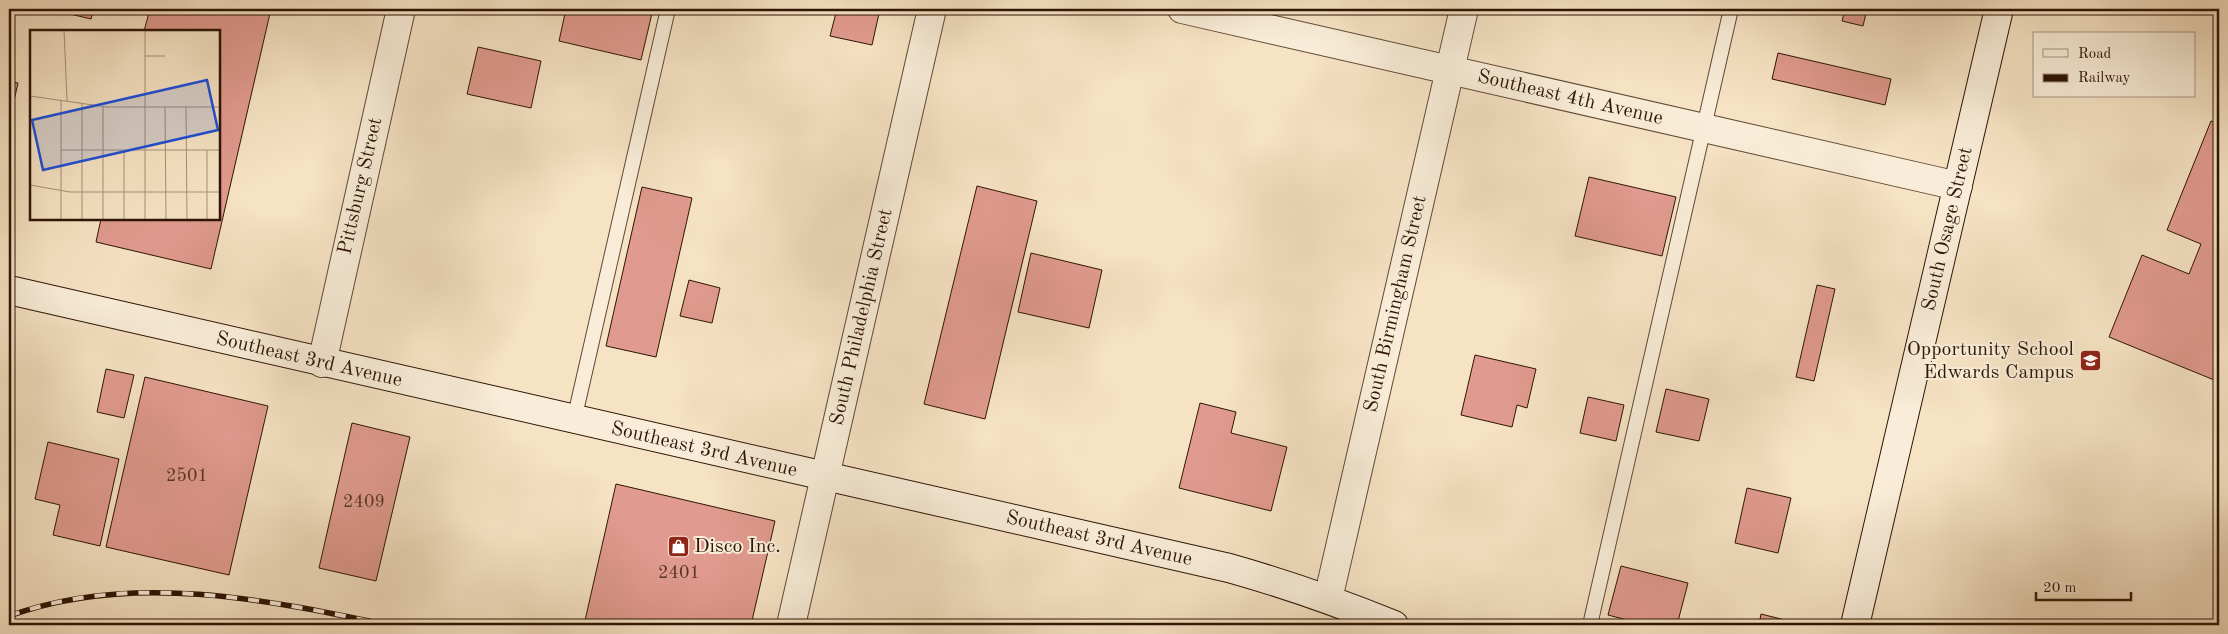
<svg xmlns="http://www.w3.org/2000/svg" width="2228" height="634" font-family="'Old Standard TT',serif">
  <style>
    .building { fill: #e09a8f; stroke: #2d1405 }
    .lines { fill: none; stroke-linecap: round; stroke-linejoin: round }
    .lane-casing { stroke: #5f4835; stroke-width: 16 }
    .street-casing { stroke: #5f4835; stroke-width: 30 }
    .secondary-casing { stroke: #2d1405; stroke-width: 30 }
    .lane { stroke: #f9edd9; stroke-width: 14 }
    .street { stroke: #f9edd9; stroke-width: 28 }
    .secondary { stroke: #f9edd9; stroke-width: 28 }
    .rail-casing { stroke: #2d1405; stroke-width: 5.5 }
    .rail { stroke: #f9edd9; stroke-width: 4; stroke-dasharray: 11; stroke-linecap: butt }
    .labels { text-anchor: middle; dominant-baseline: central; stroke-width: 4; stroke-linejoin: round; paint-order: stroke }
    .number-label { font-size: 18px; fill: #5a3628 }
    .street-label { font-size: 20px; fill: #2d1405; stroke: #f9edd9 }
    .poi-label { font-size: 20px; fill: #2d1405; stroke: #f9edd9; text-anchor: end }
    .inset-road { fill: none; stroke: #a69078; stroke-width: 1 }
    .view { fill: #1d4ed8; fill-opacity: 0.15; stroke: #1d4ed8; stroke-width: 2.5 }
    .inset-edge { fill: none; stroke: #2d1405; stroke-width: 2.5 }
  </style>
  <rect width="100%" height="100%" fill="#f6e3c4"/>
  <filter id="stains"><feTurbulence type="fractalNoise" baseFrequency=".004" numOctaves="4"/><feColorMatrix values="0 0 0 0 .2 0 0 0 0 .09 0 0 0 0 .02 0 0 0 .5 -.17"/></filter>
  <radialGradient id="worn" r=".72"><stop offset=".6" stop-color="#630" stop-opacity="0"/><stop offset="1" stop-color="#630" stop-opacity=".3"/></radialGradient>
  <g class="building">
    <polygon points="49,9 94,9 91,19"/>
    <polygon points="150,9 271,9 211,269 96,242 101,219 219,219 219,31 144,31"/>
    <polygon points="566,9 653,9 641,60 559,41"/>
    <polygon points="837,9 880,9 872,45 830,36"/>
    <polygon points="1845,9 1867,9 1863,26 1842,21"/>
    <polygon points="478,47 541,61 531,108 467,94"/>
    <polygon points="1778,53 1891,79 1885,105 1772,79"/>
    <polygon points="9,81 18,83 9,123"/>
    <polygon points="2211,121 2219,124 2219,382 2109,337 2142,255 2189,274 2201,244 2167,230"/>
    <polygon points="1589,177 1676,197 1662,256 1575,236"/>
    <polygon points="977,186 1037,201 985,419 924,404"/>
    <polygon points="642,187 692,198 656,357 606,346"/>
    <polygon points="1031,253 1102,270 1089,328 1018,312"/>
    <polygon points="689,280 720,288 712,323 680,316"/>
    <polygon points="1817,285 1835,289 1814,381 1796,377"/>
    <polygon points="1475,355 1536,369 1527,408 1517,405 1512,427 1461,415"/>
    <polygon points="106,369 134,375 124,418 97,412"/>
    <polygon points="145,377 268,406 229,575 106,547"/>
    <polygon points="1666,389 1709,399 1699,441 1656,432"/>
    <polygon points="1588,397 1624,405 1616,441 1580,433"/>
    <polygon points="1200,403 1236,412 1231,433 1287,447 1271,511 1179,488"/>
    <polygon points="352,423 410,437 376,581 319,568"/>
    <polygon points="48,442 119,459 100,546 53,535 60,505 35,499"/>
    <polygon points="616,484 775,521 751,625 584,625"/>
    <polygon points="1747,488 1791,498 1778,553 1735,543"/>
    <polygon points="1621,566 1688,583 1677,625 1646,625 1608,615"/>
    <polygon points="1761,614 1801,624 1801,625 1759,625"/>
  </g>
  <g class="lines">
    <defs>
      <g id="lane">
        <polyline points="574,420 668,9"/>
        <polyline points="1590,625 1731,9"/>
      </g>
      <g id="street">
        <polyline points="1182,9 1958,186"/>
        <polyline points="322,363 401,9"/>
        <polyline points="1328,599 1464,9"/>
        <polyline points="791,625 932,9"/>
      </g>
      <g id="secondary">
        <path d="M9 290 1229 568C1286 584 1340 603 1394 625"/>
        <polyline points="1855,625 1999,9"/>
      </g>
    </defs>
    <use href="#lane" class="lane-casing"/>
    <use href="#street" class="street-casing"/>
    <use href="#secondary" class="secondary-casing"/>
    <use href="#lane" class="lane"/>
    <use href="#street" class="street"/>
    <use href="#secondary" class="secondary"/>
    <defs>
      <path id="rail" d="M9 616C131 572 265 599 388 625"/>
    </defs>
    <use href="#rail" class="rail-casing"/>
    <use href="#rail" class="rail"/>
  </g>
  <defs>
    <symbol id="school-square" viewBox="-11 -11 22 22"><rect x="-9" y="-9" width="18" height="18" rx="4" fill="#8f2418" stroke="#f9edd9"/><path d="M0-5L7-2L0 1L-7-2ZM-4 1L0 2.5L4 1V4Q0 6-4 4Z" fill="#fff"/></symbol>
    <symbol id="shop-square" viewBox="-11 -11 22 22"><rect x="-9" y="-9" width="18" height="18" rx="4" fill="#8f2418" stroke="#f9edd9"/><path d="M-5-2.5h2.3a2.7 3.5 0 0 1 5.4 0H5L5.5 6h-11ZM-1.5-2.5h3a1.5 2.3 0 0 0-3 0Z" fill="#fff"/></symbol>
  </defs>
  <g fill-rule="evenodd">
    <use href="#school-square" x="2078" y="348" width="25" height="25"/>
    <use href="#shop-square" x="666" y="534" width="25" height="25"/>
  </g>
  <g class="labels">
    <g class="number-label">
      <text x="187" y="476">2501</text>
      <text x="364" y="502">2409</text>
      <text x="679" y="573">2401</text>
    </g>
    <g class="street-label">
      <text transform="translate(1570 98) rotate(13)">Southeast 4th Avenue</text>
      <text transform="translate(361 186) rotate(-77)">Pittsburg Street</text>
      <text transform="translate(1948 229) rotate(-77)">South Osage Street</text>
      <text transform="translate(1396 304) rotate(-77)">South Birmingham Street</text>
      <text transform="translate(862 317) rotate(-77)">South Philadelphia Street</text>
      <text transform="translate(309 360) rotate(13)">Southeast 3rd Avenue</text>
      <text transform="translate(704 450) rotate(13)">Southeast 3rd Avenue</text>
      <text transform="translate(1099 539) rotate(13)">Southeast 3rd Avenue</text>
    </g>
    <g class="poi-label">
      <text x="2074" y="350">Opportunity School<tspan x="2074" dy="23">Edwards Campus</tspan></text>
      <text x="694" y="547" text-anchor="start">Disco Inc.</text>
    </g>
  </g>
  <g transform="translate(30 30)">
    <rect width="190" height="190" fill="#f6e3c4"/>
    <path class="inset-road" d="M34 0 37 71M115 0V190M115 26H135M0 66 77 77H190M31 70V190M52 74V190M135 77 136 190M156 77 157 190M31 120H190M177 120V190M0 155 40 162H190M73 190V77M94 190V120"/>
    <path class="view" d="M177 50 188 100 13 140 2 90Z"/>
    <rect width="190" height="190" class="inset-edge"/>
  </g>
  <rect width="2228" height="634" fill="none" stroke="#f6e3c4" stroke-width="30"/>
  <rect x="10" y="10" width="2208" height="614" fill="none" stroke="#2d1405" stroke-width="2.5"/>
  <rect x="15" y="15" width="2198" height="604" fill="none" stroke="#2d1405"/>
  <rect x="2033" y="32" width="162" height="65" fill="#f9edd9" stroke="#a79684"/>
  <rect x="2043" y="49" width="25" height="8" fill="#f9edd9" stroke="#a79684"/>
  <text x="2078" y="58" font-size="15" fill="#2d1405">Road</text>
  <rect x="2043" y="74" width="25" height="8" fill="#2d1405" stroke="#a79684"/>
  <text x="2078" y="82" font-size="15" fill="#2d1405">Railway</text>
  <path d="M2036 592v8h95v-8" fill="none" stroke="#2d1405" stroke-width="2.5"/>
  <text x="2043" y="592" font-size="15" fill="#2d1405" stroke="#f9edd9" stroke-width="4" paint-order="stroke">20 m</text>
  <rect width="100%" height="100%" filter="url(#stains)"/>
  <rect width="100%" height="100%" fill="url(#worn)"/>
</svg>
